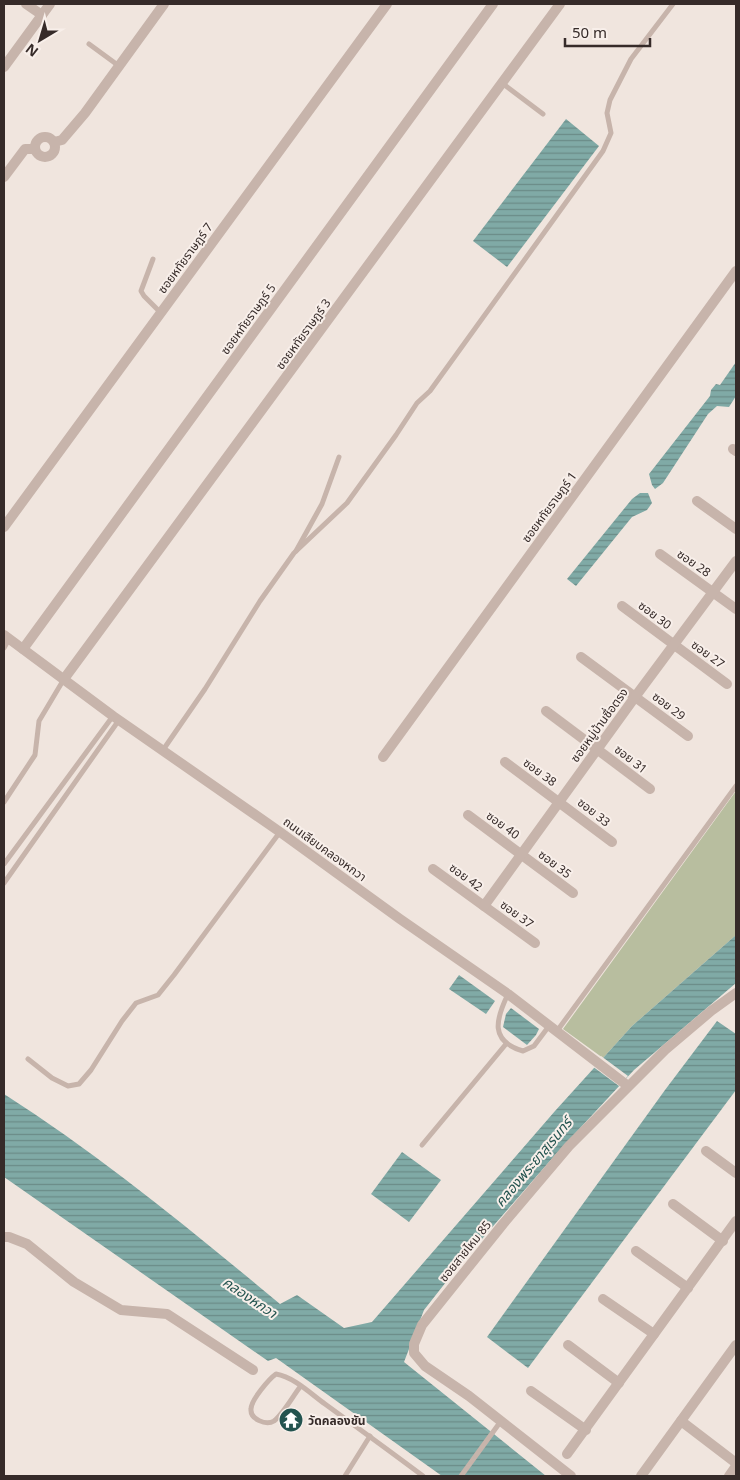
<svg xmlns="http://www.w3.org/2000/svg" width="740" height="1480" font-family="'Noto Sans','Noto Sans Thai',sans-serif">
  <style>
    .grass { fill: #b8be9f }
    .water { fill: url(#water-rules) }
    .pier { fill: #f0e5de }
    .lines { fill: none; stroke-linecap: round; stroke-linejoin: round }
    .lane { stroke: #c7b4ab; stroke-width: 5 }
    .street { stroke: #c7b4ab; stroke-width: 10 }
    .labels { text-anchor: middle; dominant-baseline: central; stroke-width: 4; stroke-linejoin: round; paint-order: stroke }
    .street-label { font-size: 12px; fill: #362b29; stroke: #f8efea }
    .poi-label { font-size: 12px; font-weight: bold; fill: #362b29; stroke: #f8efea; text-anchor: start }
    .water-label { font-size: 14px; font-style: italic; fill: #23534f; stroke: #f8efea }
  </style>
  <defs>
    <pattern id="water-rules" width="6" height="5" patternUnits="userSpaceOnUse" patternTransform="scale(1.25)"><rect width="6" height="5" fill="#80aaa6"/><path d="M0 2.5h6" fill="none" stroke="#6a8b87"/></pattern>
  </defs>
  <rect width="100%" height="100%" fill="#f0e5de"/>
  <polygon class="grass" points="736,791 736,935 632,1026 603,1058 563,1029"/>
  <g class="water">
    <polygon points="566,119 599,146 507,267 473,241"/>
    <polygon points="736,362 736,396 729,407 717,406 708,414 663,483 655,489 652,485 649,474 710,396 711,390 716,384 720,385"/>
    <polygon points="640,493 648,493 652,503 647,510 632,517 576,586 567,579 632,499"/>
    <path d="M736 935V983L634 1070 556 1154 461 1263 424 1310 404 1362 546 1476H442L276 1358 268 1361 4 1177V1094C101 1156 191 1230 280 1304L297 1295 344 1328 372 1322 555 1111 632 1026Z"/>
    <polygon points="459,975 495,1001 486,1014 449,989"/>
    <polygon points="511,1008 539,1029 536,1035 527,1045 503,1027 506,1014"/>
    <polygon points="717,1021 736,1034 736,1090 528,1368 487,1337 665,1090"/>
    <polygon points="402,1152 441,1180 409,1222 371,1194"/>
  </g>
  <polygon class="pier" points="601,1056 628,1076 619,1086 592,1066"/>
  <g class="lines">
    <g class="lane">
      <polyline points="89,44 119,66"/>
      <polyline points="502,83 543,114"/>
      <polyline points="153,259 141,291 144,296 160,312"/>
      <polyline points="296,551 322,504 339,457"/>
      <polyline points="4,648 9,639"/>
      <polyline points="163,750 205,689 260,601 294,553 347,503 396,435 417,403 430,391 603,151 611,133 607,113 610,100 631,59 673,4"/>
      <polyline points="4,802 35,755 39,721 64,679"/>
      <polyline points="4,864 113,716"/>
      <polyline points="4,883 119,720"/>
      <path d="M508 994C496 1019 489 1041 523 1051L534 1046 549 1026"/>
      <polyline points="557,1031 736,786"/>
      <polyline points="28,1059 52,1078 68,1086 79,1084 91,1070 122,1021 136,1003 158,995 174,975 280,832"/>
      <polyline points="422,1145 506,1044"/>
      <path d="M300 1387C293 1396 283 1414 274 1421 266 1426 250 1419 251 1409 251 1400 269 1379 276 1374 294 1377 311 1394 325 1404 358 1428 391 1452 423 1476"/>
      <polyline points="345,1476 370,1436"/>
      <polyline points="461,1476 501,1421"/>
    </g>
    <g class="street">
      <polyline points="26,4 42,15"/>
      <polyline points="4,67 50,4"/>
      <circle cx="45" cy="147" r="10"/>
      <polyline points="54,142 62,140 85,113 164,4"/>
      <polyline points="4,177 25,149 35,149"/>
      <polyline points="733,449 736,451"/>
      <polyline points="697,501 736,529"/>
      <polyline points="4,527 387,4"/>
      <polyline points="660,554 736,609"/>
      <polyline points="622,606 727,684"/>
      <polyline points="4,635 113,716 280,832 400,919 508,994 628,1086"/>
      <polyline points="23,649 493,4"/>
      <polyline points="581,657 688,736"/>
      <polyline points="64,679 560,4"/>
      <polyline points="546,711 650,789"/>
      <polyline points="383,757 736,271"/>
      <polyline points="505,762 612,842"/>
      <polyline points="468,815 573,893"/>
      <polyline points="433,869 535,943"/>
      <polyline points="484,906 635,697 736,561"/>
      <polyline points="706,1151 736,1173"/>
      <polyline points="673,1204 723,1241"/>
      <polyline points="4,1237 9,1237 27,1244 74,1282 121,1310 167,1314 253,1370"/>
      <polyline points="636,1251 688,1288"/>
      <polyline points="603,1299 654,1334"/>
      <polyline points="568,1345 619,1383"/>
      <polyline points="531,1391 586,1430"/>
      <polyline points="681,1421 736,1463"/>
      <polyline points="567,1454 736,1221"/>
      <polyline points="571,1476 469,1396 425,1366 414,1353 414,1344 422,1325 503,1224 569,1146 665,1050 711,1011 736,993"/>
      <polyline points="641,1476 736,1345"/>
      <polyline points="729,1476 736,1466"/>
    </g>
  </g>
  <defs>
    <symbol id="temple-disc" viewBox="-11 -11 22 22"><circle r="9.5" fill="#23534f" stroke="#f8efea"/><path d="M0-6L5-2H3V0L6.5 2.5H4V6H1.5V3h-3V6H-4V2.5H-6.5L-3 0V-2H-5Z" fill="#fff"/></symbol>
  </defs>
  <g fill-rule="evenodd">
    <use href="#temple-disc" x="277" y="1406" width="28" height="28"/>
  </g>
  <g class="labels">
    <g class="street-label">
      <text transform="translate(185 258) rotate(-54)">ซอยหทัยราษฎร์ 7</text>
      <text transform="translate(248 319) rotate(-54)">ซอยหทัยราษฎร์ 5</text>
      <text transform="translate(303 334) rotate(-54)">ซอยหทัยราษฎร์ 3</text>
      <text transform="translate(549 507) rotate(-54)">ซอยหทัยราษฎร์ 1</text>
      <text transform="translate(694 563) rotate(35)">ซอย 28</text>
      <text transform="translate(655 615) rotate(37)">ซอย 30</text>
      <text transform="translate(708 654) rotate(36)">ซอย 27</text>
      <text transform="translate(669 706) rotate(37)">ซอย 29</text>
      <text transform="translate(599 725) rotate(-54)">ซอยหมู่บ้านซื่อตรง</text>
      <text transform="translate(631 759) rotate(38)">ซอย 31</text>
      <text transform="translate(540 772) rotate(36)">ซอย 38</text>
      <text transform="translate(594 812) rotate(38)">ซอย 33</text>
      <text transform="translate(503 825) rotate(36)">ซอย 40</text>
      <text transform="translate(325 849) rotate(36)">ถนนเลียบคลองหกวา</text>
      <text transform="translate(555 864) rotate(37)">ซอย 35</text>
      <text transform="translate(466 877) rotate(36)">ซอย 42</text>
      <text transform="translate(517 914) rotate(36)">ซอย 37</text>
      <text transform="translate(465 1251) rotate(-51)">ซอยสายไหม 85</text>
    </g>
    <g class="poi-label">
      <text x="308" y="1420">วัดคลองชัน</text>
    </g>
    <g class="water-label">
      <text transform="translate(533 1162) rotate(-50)">คลองพระยาสุเรนทร์</text>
      <text transform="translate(250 1297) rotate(34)">คลองหกวา</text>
    </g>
  </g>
  <rect width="740" height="1480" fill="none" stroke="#362b29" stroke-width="10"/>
  <g transform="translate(40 40) rotate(218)" stroke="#f8efea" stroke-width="4" paint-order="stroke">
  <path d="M0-4L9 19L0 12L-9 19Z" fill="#362b29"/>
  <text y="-8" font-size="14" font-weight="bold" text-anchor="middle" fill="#362b29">N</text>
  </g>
  <path d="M565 38v8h85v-8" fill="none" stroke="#362b29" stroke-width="2.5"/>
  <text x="572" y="38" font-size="15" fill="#362b29" stroke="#f8efea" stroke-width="4" paint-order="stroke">50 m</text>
</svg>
